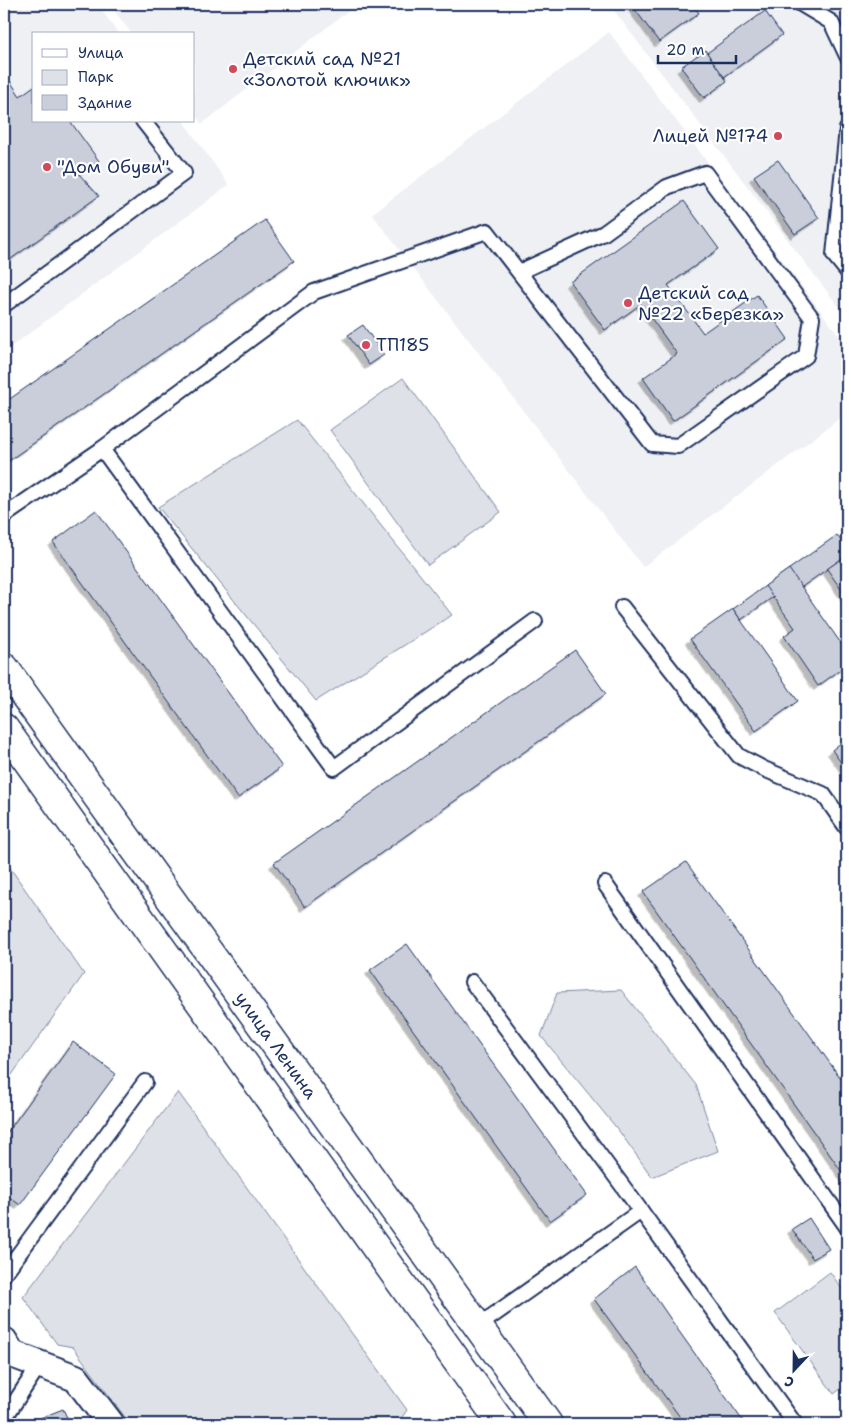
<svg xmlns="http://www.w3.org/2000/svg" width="851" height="1428" font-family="'Shantell Sans',sans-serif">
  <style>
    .built { fill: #eff0f4 }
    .green { fill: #dee1e7; stroke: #7c88a2 }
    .building { fill: #caceda; stroke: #1b2f5e; filter: url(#shadow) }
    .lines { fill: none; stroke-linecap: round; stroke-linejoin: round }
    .service-casing { stroke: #1b2f5e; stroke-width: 18 }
    .minor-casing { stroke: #1b2f5e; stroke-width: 30 }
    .secondary-casing { stroke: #1b2f5e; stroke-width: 31 }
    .service { stroke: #fff; stroke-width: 14 }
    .minor { stroke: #fff; stroke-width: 26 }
    .secondary { stroke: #fff; stroke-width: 28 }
    .poi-dot { fill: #d1495b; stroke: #fff; stroke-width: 2 }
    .labels { text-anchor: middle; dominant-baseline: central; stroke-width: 4.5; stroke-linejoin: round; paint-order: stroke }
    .poi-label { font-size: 18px; fill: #1b2f5e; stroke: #fff; text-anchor: start }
    .street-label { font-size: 18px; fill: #1b2f5e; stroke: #fff }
  </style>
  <defs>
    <filter id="shadow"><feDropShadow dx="-4.5" dy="4.5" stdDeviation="0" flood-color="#0004"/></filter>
  </defs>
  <rect width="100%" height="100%" fill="#fff"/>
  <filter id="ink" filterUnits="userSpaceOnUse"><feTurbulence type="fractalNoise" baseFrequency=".02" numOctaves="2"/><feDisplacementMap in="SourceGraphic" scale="10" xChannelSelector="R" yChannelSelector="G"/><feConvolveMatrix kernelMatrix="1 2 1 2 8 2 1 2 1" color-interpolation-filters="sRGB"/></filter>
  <g filter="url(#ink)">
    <g class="built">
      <polygon points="4,4 97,4 119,34 34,34 34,121 183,121 229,185 4,352"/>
      <polygon points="109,4 357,4 202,124 194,113 194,34 132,34"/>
      <polygon points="609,4 847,4 847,317 809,268"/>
      <polygon points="609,32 847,346 847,413 643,567 372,214"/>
    </g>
    <g class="green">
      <polygon points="403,378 501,512 428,565 330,430"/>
      <polygon points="297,420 452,615 316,701 158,507"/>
      <polygon points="4,859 84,974 4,1086"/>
      <polygon points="621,990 696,1085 718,1151 652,1177 619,1131 541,1036 557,993"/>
      <polygon points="178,1092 407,1410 397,1424 130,1424 73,1347 57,1344 23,1297"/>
      <polygon points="830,1272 847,1296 847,1384 834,1394 775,1313"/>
    </g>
    <g class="building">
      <polygon points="631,4 692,4 699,13 659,42"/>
      <polygon points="765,11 782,35 724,77 707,53"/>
      <polygon points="705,50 727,81 704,98 681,67"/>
      <polygon points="6,75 20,96 34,86 34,121 70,121 99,161 79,174 99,196 4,264 4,76"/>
      <polygon points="778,160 819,218 795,234 754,176"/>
      <polygon points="684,201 719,249 668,285 703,333 757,295 788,339 673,421 643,378 677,354 641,304 605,330 570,282"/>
      <polygon points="265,220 294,261 4,464 4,403"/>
      <polygon points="363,325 384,355 369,365 348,335"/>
      <polygon points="96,510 282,767 238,798 53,542"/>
      <polygon points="837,535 847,549 847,555 778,604 773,597 741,620 733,609"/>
      <polygon points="847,555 847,598 827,569"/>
      <polygon points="789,569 847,652 847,665 818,686 784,636 795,628 765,586"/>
      <polygon points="733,609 798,701 756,731 690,639"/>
      <polygon points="575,650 606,694 305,907 274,863"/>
      <polygon points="847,738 847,771 832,750"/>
      <polygon points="686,862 847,1087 847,1179 643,892"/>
      <polygon points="407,944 587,1195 550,1221 370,970"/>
      <polygon points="73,1042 116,1074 20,1205 4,1193 4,1137"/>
      <polygon points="809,1218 829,1249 813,1259 792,1229"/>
      <polygon points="635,1267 678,1330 745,1424 685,1424 594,1299"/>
      <polygon points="63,1409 70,1424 25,1424"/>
    </g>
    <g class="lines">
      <defs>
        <g id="service">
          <polyline points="801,4 831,22 847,56"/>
          <polyline points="847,129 834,255 847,271"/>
          <polyline points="4,305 184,173 143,121"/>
          <polyline points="102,449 334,768 535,621"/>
          <polyline points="4,516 102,449 314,292 487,231 652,444 678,446 806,356 812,318 705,173 667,187 604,233 519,272"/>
          <polyline points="622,607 739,756 764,769 823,794 847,828"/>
          <polyline points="605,884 847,1227"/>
          <polyline points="472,982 641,1211 795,1424"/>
          <polyline points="4,1274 145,1082"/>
          <polyline points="478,1326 641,1211"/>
          <polyline points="4,1419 40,1364"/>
        </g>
        <polyline id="minor" points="4,1341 12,1354 76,1378 111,1424"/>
        <g id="secondary">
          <path id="s1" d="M4 667 548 1424"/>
          <polyline points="4,728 502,1424"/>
        </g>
      </defs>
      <use href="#service" class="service-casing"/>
      <use href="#minor" class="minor-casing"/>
      <use href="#secondary" class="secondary-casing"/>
      <use href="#service" class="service"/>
      <use href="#minor" class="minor"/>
      <use href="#secondary" class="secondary"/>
    </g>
  </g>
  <g class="poi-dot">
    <circle cx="233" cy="69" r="5"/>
    <circle cx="778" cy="136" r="5"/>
    <circle cx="47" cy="167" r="5"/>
    <circle cx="628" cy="303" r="5"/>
    <circle cx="366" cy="345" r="5"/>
  </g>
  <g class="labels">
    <g class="poi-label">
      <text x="243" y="59">Детский сад №21<tspan x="243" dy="21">«Золотой ключик»</tspan></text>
      <text x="768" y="136" text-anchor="end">Лицей №174</text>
      <text x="57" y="167">"Дом Обуви"</text>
      <text x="638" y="293">Детский сад<tspan x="638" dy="21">№22 «Березка»</tspan></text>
      <text x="376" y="345">ТП185</text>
    </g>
    <g class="street-label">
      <text stroke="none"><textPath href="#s1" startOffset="466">улица Ленина</textPath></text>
    </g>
  </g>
  <rect width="851" height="1428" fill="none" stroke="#fff" stroke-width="20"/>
  <rect x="10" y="10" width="831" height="1408" fill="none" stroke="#1b2f5e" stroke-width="2" filter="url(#ink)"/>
  <rect x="32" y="32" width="162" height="90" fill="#ffffff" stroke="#a4acbf"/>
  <rect x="42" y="49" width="25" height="8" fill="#ffffff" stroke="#a4acbf"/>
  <text x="78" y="58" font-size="15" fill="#1b2f5e">Улица</text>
  <rect x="42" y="70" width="25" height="15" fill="#dee1e7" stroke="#a4acbf"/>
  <text x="78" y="82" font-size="15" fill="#1b2f5e">Парк</text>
  <rect x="42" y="95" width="25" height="15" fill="#caceda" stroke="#a4acbf"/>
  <text x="78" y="108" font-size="15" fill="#1b2f5e">Здание</text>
  <g transform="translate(794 1370) rotate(202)" stroke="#ffffff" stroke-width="4" paint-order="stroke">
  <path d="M0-4L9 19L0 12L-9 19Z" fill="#1b2f5e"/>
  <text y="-8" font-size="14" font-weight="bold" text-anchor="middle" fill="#1b2f5e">С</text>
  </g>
  <path d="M658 55v8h78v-8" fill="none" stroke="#1b2f5e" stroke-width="2.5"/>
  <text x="666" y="55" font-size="15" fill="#1b2f5e" stroke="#ffffff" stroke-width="4" paint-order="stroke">20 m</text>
</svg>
